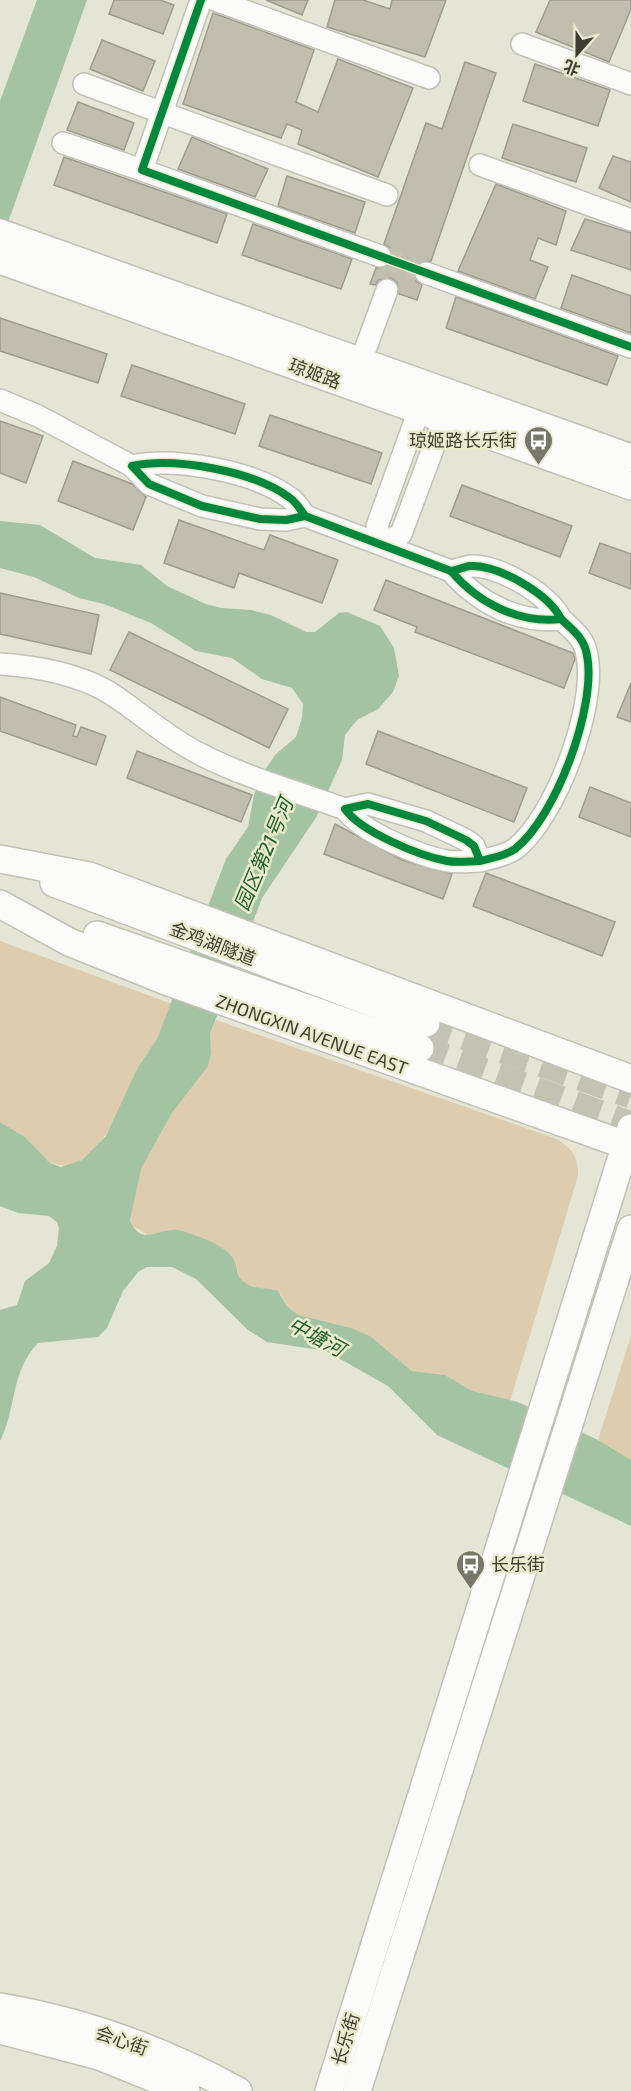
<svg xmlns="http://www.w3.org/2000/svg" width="631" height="2091" font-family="'Exo 2','Noto Sans SC',sans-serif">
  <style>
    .green { fill: #deccaf }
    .water { fill: #a4c3a3 }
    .building { fill: #c2bead; stroke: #9e9c90; stroke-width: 1.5 }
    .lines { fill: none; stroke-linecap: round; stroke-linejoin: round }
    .minor-tunnel { stroke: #c3c3b4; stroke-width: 21; stroke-dasharray: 21 10; stroke-linecap: butt }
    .major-tunnel { stroke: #c3c3b4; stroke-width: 27; stroke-dasharray: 27 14; stroke-linecap: butt }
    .minor-casing { stroke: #c1c1b6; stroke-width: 24 }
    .major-casing { stroke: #c1c1b6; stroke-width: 30 }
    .minor { stroke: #fbfbf9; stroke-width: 21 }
    .major { stroke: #fbfbf9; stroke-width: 27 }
    .cycleway-casing { stroke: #eaebce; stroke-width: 11 }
    .cycleway { stroke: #00873e; stroke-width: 8 }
    .labels { text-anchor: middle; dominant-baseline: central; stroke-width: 5; stroke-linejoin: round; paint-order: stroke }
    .street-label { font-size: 18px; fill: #3d3d32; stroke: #eaebce }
    .poi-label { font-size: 18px; fill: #3d3d32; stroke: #eaebce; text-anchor: end }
    .water-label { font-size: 20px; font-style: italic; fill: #1f5f2d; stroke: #eaebce }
  </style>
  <rect width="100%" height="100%" fill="#e4e5d4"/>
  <g class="green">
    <polygon points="0,941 172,1004 152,1050 137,1069 113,1124 99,1144 82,1160 67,1166 50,1163 25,1137 0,1122"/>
    <path d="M216 1020 557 1139C572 1149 579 1157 578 1176L510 1401 472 1391 445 1375 412 1371 370 1336 351 1328 298 1315 287 1306 281 1294 273 1289 256 1288 244 1283 240 1278 235 1261 220 1247 202 1238 170 1230 148 1235 133 1226 129 1215 141 1169 172 1113 203 1072 209 1037Z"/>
    <polygon points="631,1336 631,1460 598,1440"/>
  </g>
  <g class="water">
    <polygon points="37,0 87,0 0,245 0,101"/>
    <path d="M0 521 40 525 95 558 141 565 167 586 206 604 221 608 251 610 271 615 306 632H315L339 613 347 612 380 626 394 648 399 676 393 692 378 709 357 720 345 735 342 760 317 816 262 898 210 1034 211 1053 208 1066 172 1113 141 1169 130 1220C141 1246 155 1230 173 1230 179 1229 185 1232 191 1234 206 1239 226 1246 234 1260 238 1267 236 1276 243 1281 253 1291 266 1286 278 1291L287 1306 298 1315 351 1328 370 1336 412 1371 445 1375 472 1391 518 1402 598 1440 631 1460V1526L437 1435 388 1386 326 1351 267 1342 248 1330 196 1279 172 1267H147L138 1272 123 1291 107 1328 98 1337 38 1343C10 1372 17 1408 0 1441V1310L17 1305 25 1281 49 1263 57 1246 59 1228 57 1222 49 1216 18 1213 0 1206V1122L25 1137 50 1163 61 1167 82 1160 106 1136 137 1069 157 1039 226 859 248 827 254 795 265 770 275 755 296 737 302 718 303 704 292 688 262 679 232 658 196 651 151 623 104 604 79 598 34 577 0 568Z"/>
  </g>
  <g class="building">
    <polygon points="114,0 160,0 174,5 163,34 109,14"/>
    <polygon points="266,0 308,0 302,15"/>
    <polygon points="335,0 363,0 390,9 392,0 446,0 425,57 327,27"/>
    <polygon points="550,0 631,0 631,9 609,62 536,32"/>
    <polygon points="213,13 314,50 296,102 318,112 338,59 413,88 378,177 298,144 302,130 287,124 281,138 183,104"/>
    <polygon points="102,40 155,61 143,91 90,69"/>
    <polygon points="465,62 496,73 431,261 418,263 414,269 416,281 422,285 417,300 399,294 397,282 391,278 379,280 375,285 370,284 376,268 388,266 392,260 390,248 384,244 426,123 442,129"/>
    <polygon points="535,64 610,90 598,126 523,101"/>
    <polygon points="78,102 134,123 124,150 67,130"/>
    <polygon points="513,124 587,148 576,182 502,158"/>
    <polygon points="192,137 268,169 255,197 178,169"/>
    <polygon points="613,156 631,162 631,202 599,188"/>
    <polygon points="64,157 227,214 217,243 54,185"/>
    <polygon points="287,176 365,202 355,233 278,206"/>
    <polygon points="496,184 566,211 556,245 538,238 530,260 548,267 535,299 458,271"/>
    <polygon points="585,219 631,233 631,270 571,250"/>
    <polygon points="253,224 352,259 341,289 242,255"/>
    <polygon points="572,275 631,296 631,333 561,308"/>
    <polygon points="456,297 618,356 607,385 446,328"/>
    <polygon points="0,318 107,354 98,383 0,351"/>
    <polygon points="132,365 245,404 235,434 121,396"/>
    <polygon points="270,415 382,453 371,484 259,446"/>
    <polygon points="0,421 43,436 26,483 0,473"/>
    <polygon points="73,461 132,484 146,497 133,530 58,501"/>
    <polygon points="462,485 572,526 560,557 450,516"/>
    <polygon points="179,520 264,550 270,535 338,560 322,603 239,573 234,588 164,563"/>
    <polygon points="600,543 631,554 631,589 589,573"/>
    <polygon points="386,580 573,653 575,659 564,688 415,632 417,627 374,610"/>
    <polygon points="0,593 99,615 91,654 0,634"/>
    <polygon points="129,632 288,709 269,748 110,670"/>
    <polygon points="631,683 631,722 617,717"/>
    <polygon points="0,697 76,725 73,736 77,737 81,727 106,736 96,765 0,731"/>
    <polygon points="378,731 527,788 514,822 366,764"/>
    <polygon points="137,751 252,795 241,822 127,778"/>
    <polygon points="590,787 631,803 631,837 579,817"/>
    <polygon points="335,824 402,860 452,874 443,899 324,854"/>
    <polygon points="486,873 615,922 602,956 473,906"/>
  </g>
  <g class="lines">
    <polyline class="minor-tunnel" points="380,256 426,273"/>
    <g class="major-tunnel">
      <polyline points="426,1023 631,1095"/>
      <polyline points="420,1048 631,1125"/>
    </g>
    <defs>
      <g id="minor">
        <polyline points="201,0 142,170 380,256"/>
        <polyline points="215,0 429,78"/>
        <polyline points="522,44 631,84"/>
        <polyline points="84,84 387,195"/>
        <polyline points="63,143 142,170"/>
        <polyline points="480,165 631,220"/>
        <polyline points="426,273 631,347"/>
        <polyline points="361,361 387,290"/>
        <polyline points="0,400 38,416 132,466"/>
        <polyline points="419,410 377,526 382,544 401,534 444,419"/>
        <path d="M305 516 286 520 260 519 202 506 149 484 132 466C175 457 254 471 290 498 296 502 301 510 305 516L451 571C478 603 519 624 561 619 549 594 499 565 470 566 464 567 457 570 451 571"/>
        <path d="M0 664C36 666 83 675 113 695 143 715 168 738 200 754 244 777 298 792 345 809"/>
        <path d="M480 861C469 861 459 863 447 861 420 856 361 832 345 809L368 804 426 821 466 840 474 846 480 861C491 858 505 856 515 849 556 817 597 706 587 655 584 638 573 630 561 619"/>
      </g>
      <g id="major">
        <polyline points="0,233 631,458"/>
        <polyline points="0,260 631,486"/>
        <polyline points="0,859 89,876 631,1079"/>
        <polyline points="54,883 426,1023"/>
        <polyline points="0,904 69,942 166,981 631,1147"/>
        <polyline points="97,935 420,1048"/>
        <path d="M0 2007C83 2021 165 2051 238 2091"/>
        <polyline points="0,2030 99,2056 186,2091"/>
        <polyline points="329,2091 631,1128"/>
        <polyline points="357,2091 631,1229"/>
      </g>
    </defs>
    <use href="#minor" class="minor-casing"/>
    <use href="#major" class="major-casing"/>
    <use href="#minor" class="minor"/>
    <use href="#major" class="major"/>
    <defs>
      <g id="cycleway">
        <polyline points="201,0 142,170 631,347"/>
        <path d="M305 516 286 520 260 519 202 506 149 484 132 466C175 457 254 471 290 498 296 502 301 510 305 516L451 571C478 603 519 624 561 619 549 594 499 565 470 566 464 567 457 570 451 571"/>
        <path d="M480 861C469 861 459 863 447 861 420 856 361 832 345 809L368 804 426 821 466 840 474 846 480 861C491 858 505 856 515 849 556 817 597 706 587 655 584 638 573 630 561 619"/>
      </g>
    </defs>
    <use href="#cycleway" class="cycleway-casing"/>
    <use href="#cycleway" class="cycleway"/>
  </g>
  <defs>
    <symbol id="bus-pin" viewBox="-11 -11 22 30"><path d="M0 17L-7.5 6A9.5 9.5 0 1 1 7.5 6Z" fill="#77786b" stroke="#eaebce"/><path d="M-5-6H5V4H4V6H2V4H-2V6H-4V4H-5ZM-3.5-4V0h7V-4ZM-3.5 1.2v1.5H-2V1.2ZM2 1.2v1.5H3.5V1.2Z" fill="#fff"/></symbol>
  </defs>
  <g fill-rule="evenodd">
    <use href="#bus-pin" x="522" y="424" width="33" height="45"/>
    <use href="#bus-pin" x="454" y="1548" width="33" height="45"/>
  </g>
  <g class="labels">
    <g class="street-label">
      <text transform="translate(315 373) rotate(20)">琼姬路</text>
      <text transform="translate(213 943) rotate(21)">金鸡湖隧道</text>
      <text transform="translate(312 1034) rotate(20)">ZHONGXIN AVENUE EAST</text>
      <text transform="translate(345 2039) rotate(-73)">长乐街</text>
      <text transform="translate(122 2040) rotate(19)">会心街</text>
    </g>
    <g class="poi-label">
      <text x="517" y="440">琼姬路长乐街</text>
      <text x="491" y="1564" text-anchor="start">长乐街</text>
    </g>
    <g class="water-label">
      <text transform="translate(263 854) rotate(-67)">园区第21号河</text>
      <text transform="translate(317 1336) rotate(28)">中塘河</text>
    </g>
  </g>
  <g transform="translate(577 54) rotate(201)" stroke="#eaebce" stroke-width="4.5" paint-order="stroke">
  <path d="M0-4.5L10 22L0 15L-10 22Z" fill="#3d3d32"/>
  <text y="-9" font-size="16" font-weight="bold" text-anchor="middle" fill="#3d3d32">北</text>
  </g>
</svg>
